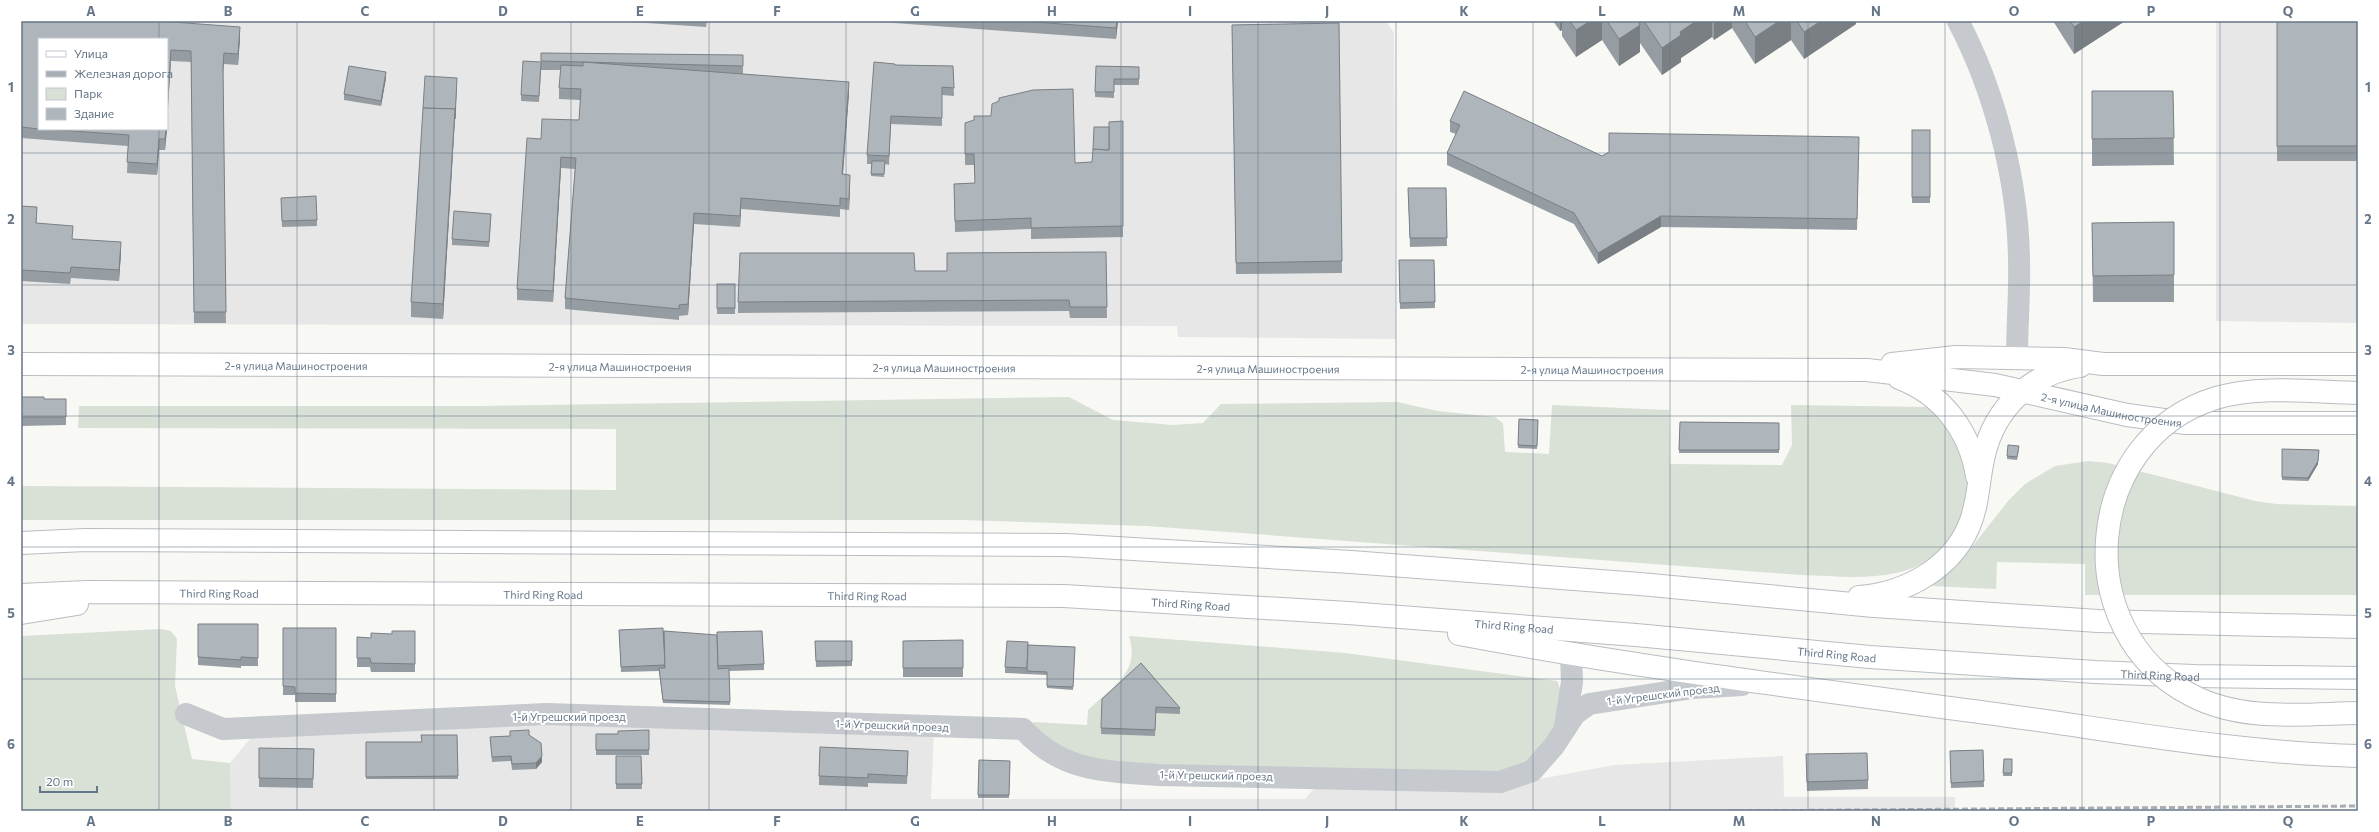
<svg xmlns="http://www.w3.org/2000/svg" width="2379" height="832" font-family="Commissioner,sans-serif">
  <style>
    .built { fill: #e6e7e6; fill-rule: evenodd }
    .green { fill: #d9e0d6 }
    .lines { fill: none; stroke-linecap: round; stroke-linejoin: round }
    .major-casing { stroke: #b9bdc1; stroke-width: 24 }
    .minor { stroke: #c6c9cd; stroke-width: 22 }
    .major { stroke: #fff; stroke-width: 22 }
    .rail { stroke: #a8adb4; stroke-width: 3; stroke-dasharray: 6 3; stroke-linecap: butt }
    .major-bridge-casing { stroke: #b9bdc1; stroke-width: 24; stroke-linecap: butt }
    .major-bridge { stroke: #fff; stroke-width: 22 }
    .wall { fill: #969da2 }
    .shaded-wall { fill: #7a7f84 }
    .building { fill: #aeb6bc; stroke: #7a7f84 }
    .grid { fill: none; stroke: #657688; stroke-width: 1; stroke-opacity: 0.55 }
    .labels { text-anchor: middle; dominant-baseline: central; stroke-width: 4; stroke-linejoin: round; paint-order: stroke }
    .street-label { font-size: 11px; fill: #657688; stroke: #fff }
    .neatline { fill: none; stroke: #657688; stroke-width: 1.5 }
    .grid-label { font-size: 13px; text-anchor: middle; font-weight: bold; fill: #657688 }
  </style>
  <rect width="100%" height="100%" fill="#f8f8f5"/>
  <g class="built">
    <path d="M21 21H1386L1394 33 1396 339 1178 337 1177 326 21 324ZM39 39H167V129H39Z"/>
    <polygon points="2216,21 2358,21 2358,323 2216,321"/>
    <polygon points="542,722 934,729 931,799 1305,799 1318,784 1503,786 1614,765 1783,756 1784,797 1955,797 1955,811 231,811 230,763 254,734"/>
  </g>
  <g class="green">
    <path d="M1069 397 1113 420 1173 425 1203 423 1221 404 1397 402 1438 411 1495 417 1503 423 1505 452 1549 454 1552 405 1669 410 1670 464 1782 465 1792 445 1791 405 1929 407C1953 424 1969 459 1968 489 1968 521 1941 558 1910 569 1876 581 1837 576 1801 575L1147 526 962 520H21V486L616 490V429L78 428 79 406H483Z"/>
    <polygon points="2088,461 2108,463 2255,501 2276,504 2358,506 2358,595 2085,595 2085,564 1997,562 1996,589 1931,586 1956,567 2009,500 2025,484 2055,466"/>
    <polygon points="161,629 171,631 177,639 175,686 192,759 230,763 231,811 21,811 21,636"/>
    <path d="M1129 636 1345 653 1557 681C1567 700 1559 724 1549 742 1543 752 1522 765 1513 772L1084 763 1032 731 1033 722 1087 725 1088 710C1112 686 1141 673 1129 636Z"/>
  </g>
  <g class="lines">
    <defs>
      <g id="major">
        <path id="s1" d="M21 364 1867 370 1995 385 2127 415 2186 423H2358"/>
        <polyline points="1892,364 1956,357 2064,359 2103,364 2358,364"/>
        <path d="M1899 378C1942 394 1970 431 1977 476"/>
        <polyline points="21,543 85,540 1066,545 1351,562 1640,584 1874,606 2098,621 2358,627"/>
        <path id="s2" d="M21 595 87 592 1064 596 1348 613 1636 635 1870 657 2095 672 2194 676 2358 678"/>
        <path d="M1859 597C1904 594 1951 569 1969 526 1979 503 1978 479 1984 455 1995 407 2032 373 2080 366"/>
        <polyline points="21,613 77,604"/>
        <path d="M1459 634C1634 667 1810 689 1987 713 2110 729 2234 753 2358 756"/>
      </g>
    </defs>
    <use href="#major" class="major-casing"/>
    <g class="minor">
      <path d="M1958 21C1995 91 2018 181 2019 260 2020 292 2017 325 2017 357"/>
      <path d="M186 714 223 729 546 714 1023 729C1062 772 1104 771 1158 775L1500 782 1532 771 1554 746 1575 714 1589 704 1693 688 1742 685"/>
      <polyline points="1565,727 1572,682 1571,655"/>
    </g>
    <use href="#major" class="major"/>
    <polyline class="rail" points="1728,811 2358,806"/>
    <defs>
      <path id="major-bridge" d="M2358 393C2314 392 2259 385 2216 398 2082 439 2068 632 2191 695 2242 722 2302 714 2358 713"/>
    </defs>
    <use href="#major-bridge" class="major-bridge-casing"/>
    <use href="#major-bridge" class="major-bridge"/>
  </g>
  <g class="wall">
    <polygon points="21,21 240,38 238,65 224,64 223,76 226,323 194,323 191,62 171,61 39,39 39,129 167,129 165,150 159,150 157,175 127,173 128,146 21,138"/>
    <polygon points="617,21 707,21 706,27"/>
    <polygon points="867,21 1118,21 1116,39"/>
    <polygon points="1553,21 1856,21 1856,24 1804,59 1791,40 1755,64 1732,28 1714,40 1712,37 1696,48 1681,58 1681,62 1662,75 1640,43 1640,52 1619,66 1602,40 1576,57 1562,36 1562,30 1560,31"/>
    <polygon points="2053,21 2125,21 2074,54"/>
    <rect x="2277" y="21" width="81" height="140"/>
    <polygon points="1339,23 1342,273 1236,274 1232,25"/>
    <polygon points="541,53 743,66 743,74 849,93 843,174 850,186 849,210 840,209 840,217 741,209 740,227 694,224 688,315 679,316 679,320 565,309 565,298 575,169 561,168 553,302 517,300 517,289 541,139 579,120 581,100 559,99 559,88 561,70 541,70 539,102 521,101 521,95 541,62"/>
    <polygon points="895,65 953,66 954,96 942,95 942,126 891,124 889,165 885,164 884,177 871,176 872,164 867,164 867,155"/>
    <polygon points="1096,66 1139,67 1139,85 1114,85 1114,98 1095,97"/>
    <polygon points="386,78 381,106 344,100 344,94"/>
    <polygon points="457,84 443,319 411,317 411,302"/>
    <polygon points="2092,91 2173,91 2174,165 2092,166"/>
    <polygon points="1123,121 1123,237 1031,239 1031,229 955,232 954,184 975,183 974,165 965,165 965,123 1075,163 1092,162 1109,127"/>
    <polygon points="1450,121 1602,156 1859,137 1857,230 1661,227 1598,264 1574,224 1447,165 1447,153 1456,134 1450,132"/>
    <rect x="1912" y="130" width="18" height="73"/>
    <polygon points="1408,188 1446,188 1447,246 1410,247"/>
    <polygon points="281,198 317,220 317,226 282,227"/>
    <polygon points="21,206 37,218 36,223 73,239 121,253 119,281 71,278 70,284 21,281"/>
    <polygon points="491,220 489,247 452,245 452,239"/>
    <polygon points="2174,222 2174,302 2093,302 2092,223"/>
    <polygon points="1106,252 1107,318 1070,318 1069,311 738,313 738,302 947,271"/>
    <polygon points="1399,260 1434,260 1435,308 1400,309"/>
    <rect x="717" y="284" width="18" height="30"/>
    <polygon points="21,397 44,399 66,399 66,425 21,426"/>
    <polygon points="1519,419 1538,420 1537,449 1518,448"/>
    <polygon points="1680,422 1779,423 1779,453 1679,453"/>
    <polygon points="2019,449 2017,460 2007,459 2007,456"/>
    <polygon points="2282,449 2319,450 2318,464 2308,481 2282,480"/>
    <polygon points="198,624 258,624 258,666 241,666 241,668 198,665"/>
    <polygon points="283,628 336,628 336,702 295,702 295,695 283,695"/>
    <polygon points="619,630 664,631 764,664 764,670 729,671 730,705 663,703 659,671 621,672"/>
    <polygon points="415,631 415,672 371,672 370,667 357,667 357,637 371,638 392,634"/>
    <polygon points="963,640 963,677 903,677 903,641"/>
    <polygon points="815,641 852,641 852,666 816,667"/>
    <polygon points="1028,645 1075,647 1073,690 1047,688 1047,675 1005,673 1005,667"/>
    <polygon points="1141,663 1180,708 1180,714 1156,713 1155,736 1101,734 1101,728"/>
    <polygon points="649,730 649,755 596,755 596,734 618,734"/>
    <polygon points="457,735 458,779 366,779 366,742 421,742"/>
    <polygon points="529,735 542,762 536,769 512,770 511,761 492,762 490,737"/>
    <polygon points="259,748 314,749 313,788 259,787"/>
    <polygon points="1983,750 1984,787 1951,788 1950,751"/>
    <polygon points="616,756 641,756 642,789 616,789"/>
    <polygon points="908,759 907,784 868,783 868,787 819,785 819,776"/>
    <polygon points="2004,759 2012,759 2012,776 2003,776"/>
    <polygon points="979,760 1010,761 1009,798 978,798"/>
    <polygon points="1806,763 1868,780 1868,789 1807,791"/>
  </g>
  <g class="shaded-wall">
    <polygon points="1117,21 1118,21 1116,39 1116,28"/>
    <polygon points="1560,21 1562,21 1562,30 1560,31"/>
    <polygon points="1590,21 1602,21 1602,40 1576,57 1576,30"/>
    <polygon points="1635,21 1639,21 1639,26 1640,25 1640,52 1619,66 1619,39"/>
    <polygon points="1696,21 1712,21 1712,37 1681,58 1681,62 1662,75 1662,48 1680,32"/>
    <polygon points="1714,21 1732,21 1732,28 1714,40"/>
    <polygon points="1779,21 1791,21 1791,40 1755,64 1755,37"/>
    <polygon points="1821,21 1856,21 1856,24 1804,59 1804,32"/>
    <polygon points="2084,21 2125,21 2074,54 2074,27"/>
    <polygon points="240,27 240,38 238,65 238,54"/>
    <polygon points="171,50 171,61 167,123 167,112"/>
    <polygon points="386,72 386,78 381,106 381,101"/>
    <polygon points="457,78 457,84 443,319 443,304"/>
    <polygon points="849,82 849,93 842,185 842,174"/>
    <polygon points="166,129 167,129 165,150 165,139"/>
    <polygon points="159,139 159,150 157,175 157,164"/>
    <polygon points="561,157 561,168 553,302 553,291"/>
    <polygon points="850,175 850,186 849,210 849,199"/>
    <polygon points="741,198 741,209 740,227 740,216"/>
    <polygon points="694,213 694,224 688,315 688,304"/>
    <polygon points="1661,216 1661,227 1598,264 1598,253"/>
    <polygon points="121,242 121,253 119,281 119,270"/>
    <polygon points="2318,461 2318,464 2308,481 2308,478"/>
    <polygon points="542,756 542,762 536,769 536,763"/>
  </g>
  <g class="building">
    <polygon points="21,21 159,21 240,27 238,54 224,53 223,67 226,312 194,312 191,51 171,50 167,112 167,39 39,39 39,129 21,127"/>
    <polygon points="1021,21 1117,21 1116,28"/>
    <polygon points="1570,21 1590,21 1576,30"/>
    <polygon points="1607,21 1638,21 1640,25 1619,39"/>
    <polygon points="1644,21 1696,21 1680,32 1681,35 1662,48"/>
    <polygon points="1745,21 1779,21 1755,37"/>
    <polygon points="1797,21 1821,21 1804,32"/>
    <polygon points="2070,21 2084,21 2074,27"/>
    <rect x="2277" y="21" width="81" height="125"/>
    <polygon points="1339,23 1342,261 1236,263 1232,25"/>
    <polygon points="541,53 743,55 743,66 541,61"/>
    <polygon points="523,61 541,62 539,96 521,95"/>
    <polygon points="583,62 849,82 842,174 850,175 849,199 840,198 840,206 741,198 740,216 694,213 688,304 679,305 679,309 565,298 576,158 561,157 553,291 517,289 527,138 541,139 542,119 579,120 581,89 559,88 561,65 583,66"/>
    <polygon points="874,62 895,64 895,65 953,66 954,88 942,87 942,118 891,116 889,156 867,155"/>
    <polygon points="349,66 386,72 381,101 344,94"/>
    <polygon points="1096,66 1139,67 1139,79 1114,79 1114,92 1095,92"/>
    <polygon points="425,76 457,78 455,119 455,109 423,108"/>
    <polygon points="1073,89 1075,163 1092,162 1093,149 1109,150 1109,122 1123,121 1123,226 1031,228 1031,218 955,221 954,184 975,183 974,154 965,154 965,123 974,120 974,116 991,116 992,104 999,101 999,98 1033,90"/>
    <polygon points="1464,91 1602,156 1609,152 1609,133 1859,137 1857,219 1661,216 1598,253 1574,213 1447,153 1460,125 1450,121"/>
    <polygon points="2092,91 2173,91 2174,138 2092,139"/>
    <polygon points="423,108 455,109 443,304 411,302"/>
    <polygon points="1094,127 1109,127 1109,150 1093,149"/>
    <polygon points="45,129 166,129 165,139 159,139 157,164 127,162 129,135"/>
    <rect x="1912" y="130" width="18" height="67"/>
    <polygon points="872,161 885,161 884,174 871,174"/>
    <polygon points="1408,188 1446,188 1447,238 1410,238"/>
    <polygon points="316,196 317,220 282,221 281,198"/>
    <polygon points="21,206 37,207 36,223 73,226 72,239 121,242 119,270 71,267 70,273 21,270"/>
    <polygon points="454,211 491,214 489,242 452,239"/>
    <polygon points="2174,222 2174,275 2093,276 2092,223"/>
    <polygon points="1106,252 1107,307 1070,307 1069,300 738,302 740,253 914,253 915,271 947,271 947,253"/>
    <polygon points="1399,260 1434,260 1435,302 1400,303"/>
    <rect x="717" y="284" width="18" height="24"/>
    <polygon points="21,397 44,397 44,399 66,399 66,417 21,417"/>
    <polygon points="1519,419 1538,420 1537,446 1518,445"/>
    <polygon points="1680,422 1779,423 1779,450 1679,450"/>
    <polygon points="2008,445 2019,446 2017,457 2007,456"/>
    <polygon points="2282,449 2319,450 2318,461 2308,478 2282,477"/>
    <polygon points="198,624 258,624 258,658 241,657 241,660 198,657"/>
    <polygon points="283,628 336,628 336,694 295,693 295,687 283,686"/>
    <polygon points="663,628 665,665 621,667 619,630"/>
    <polygon points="392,631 415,631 415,664 371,663 370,658 357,658 357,637 371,638 371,633 392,634"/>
    <polygon points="664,631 717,635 718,669 729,668 730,702 663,700 659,668 665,668"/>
    <polygon points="762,631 764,664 718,666 717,632"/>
    <polygon points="963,640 963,668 903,668 903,641"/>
    <polygon points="815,641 852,641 852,661 816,661"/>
    <polygon points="1007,641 1028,642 1027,668 1005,667"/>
    <polygon points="1028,645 1075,647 1073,687 1047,686 1047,672 1027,671"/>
    <polygon points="1141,663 1180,708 1156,707 1155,730 1101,728 1102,699"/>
    <polygon points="529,730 529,735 541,743 542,756 536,763 512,764 511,756 492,757 490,737 510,736 510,731"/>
    <polygon points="649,730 649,750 596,750 596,734 618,734 618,731"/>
    <polygon points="421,735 457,735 458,776 366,777 366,742 422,742"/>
    <polygon points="820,747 908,751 907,776 868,774 868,778 819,776"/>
    <polygon points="259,748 314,749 313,779 259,778"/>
    <polygon points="1983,750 1984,781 1951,783 1950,751"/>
    <polygon points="1867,753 1868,780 1807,782 1806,754"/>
    <polygon points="616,756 641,756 642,784 616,784"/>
    <polygon points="2004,759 2012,759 2012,773 2003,773"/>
    <polygon points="979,760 1010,761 1009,795 978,795"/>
  </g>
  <path class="grid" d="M159 21V39M297 21V811M434 21V811M571 21V811M709 21V811M846 21V811M983 21V811M1121 21V811M1258 21V811M1396 21V811M1533 21V811M1670 21V811M1808 21V811M1945 21V811M2082 21V811M2220 21V811M159 129V811M21 153H2358M21 285H2358M21 416H2358M21 547H2358M21 679H2358"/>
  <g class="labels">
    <g class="street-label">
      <text stroke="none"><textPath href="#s1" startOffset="275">2-я улица Машиностроения</textPath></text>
      <text stroke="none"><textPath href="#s1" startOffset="599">2-я улица Машиностроения</textPath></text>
      <text stroke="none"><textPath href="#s1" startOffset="923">2-я улица Машиностроения</textPath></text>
      <text stroke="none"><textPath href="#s1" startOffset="1247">2-я улица Машиностроения</textPath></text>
      <text stroke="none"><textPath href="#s1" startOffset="1571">2-я улица Машиностроения</textPath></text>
      <text stroke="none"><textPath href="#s1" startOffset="2094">2-я улица Машиностроения</textPath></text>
      <text stroke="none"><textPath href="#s2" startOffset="198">Third Ring Road</textPath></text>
      <text stroke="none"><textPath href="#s2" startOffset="522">Third Ring Road</textPath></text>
      <text stroke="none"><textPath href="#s2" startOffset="846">Third Ring Road</textPath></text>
      <text stroke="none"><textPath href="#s2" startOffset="1170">Third Ring Road</textPath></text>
      <text stroke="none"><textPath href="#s2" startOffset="1494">Third Ring Road</textPath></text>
      <text stroke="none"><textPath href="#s2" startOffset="1818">Third Ring Road</textPath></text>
      <text stroke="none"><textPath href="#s2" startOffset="2142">Third Ring Road</textPath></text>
      <text transform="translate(1663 694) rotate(-7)">1-й Угрешский проезд</text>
      <text x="569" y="716">1-й Угрешский проезд</text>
      <text transform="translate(892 725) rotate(2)">1-й Угрешский проезд</text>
      <text transform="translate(1216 775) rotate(1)">1-й Угрешский проезд</text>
    </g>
  </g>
  <rect width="2379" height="832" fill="none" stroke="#ffffff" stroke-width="44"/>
  <rect x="38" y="38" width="130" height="92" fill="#ffffff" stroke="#c1c8cf"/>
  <rect x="46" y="51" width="20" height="6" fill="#ffffff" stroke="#c1c8cf"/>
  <text x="74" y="58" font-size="12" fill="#657688">Улица</text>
  <rect x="46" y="71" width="20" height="6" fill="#a8adb4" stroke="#c1c8cf"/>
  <text x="74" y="78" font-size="12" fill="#657688">Железная дорога</text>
  <rect x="46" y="88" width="20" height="12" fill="#d9e0d6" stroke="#c1c8cf"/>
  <text x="74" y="98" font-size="12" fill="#657688">Парк</text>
  <rect x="46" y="108" width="20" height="12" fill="#aeb6bc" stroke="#c1c8cf"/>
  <text x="74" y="118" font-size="12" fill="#657688">Здание</text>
  <path d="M40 786v6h57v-6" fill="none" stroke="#657688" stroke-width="2"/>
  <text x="46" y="786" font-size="12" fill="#657688" stroke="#ffffff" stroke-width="3" paint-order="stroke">20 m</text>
  <rect x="22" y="22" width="2335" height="788" class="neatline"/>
  <g class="grid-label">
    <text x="91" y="16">A</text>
    <text x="228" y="16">B</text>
    <text x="365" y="16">C</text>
    <text x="503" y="16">D</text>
    <text x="640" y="16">E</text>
    <text x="777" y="16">F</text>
    <text x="915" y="16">G</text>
    <text x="1052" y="16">H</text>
    <text x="1190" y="16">I</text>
    <text x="1327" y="16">J</text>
    <text x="1464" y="16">K</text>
    <text x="1602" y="16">L</text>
    <text x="1739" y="16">M</text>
    <text x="1876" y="16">N</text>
    <text x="2014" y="16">O</text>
    <text x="2151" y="16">P</text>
    <text x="2288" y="16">Q</text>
    <text x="11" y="92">1</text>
    <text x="2368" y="92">1</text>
    <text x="11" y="224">2</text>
    <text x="2368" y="224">2</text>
    <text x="11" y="355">3</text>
    <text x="2368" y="355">3</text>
    <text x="11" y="486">4</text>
    <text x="2368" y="486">4</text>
    <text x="11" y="618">5</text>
    <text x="2368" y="618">5</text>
    <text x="11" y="749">6</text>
    <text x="2368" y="749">6</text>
    <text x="91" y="826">A</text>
    <text x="228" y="826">B</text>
    <text x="365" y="826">C</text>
    <text x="503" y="826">D</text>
    <text x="640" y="826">E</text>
    <text x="777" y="826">F</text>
    <text x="915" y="826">G</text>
    <text x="1052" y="826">H</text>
    <text x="1190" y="826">I</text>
    <text x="1327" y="826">J</text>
    <text x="1464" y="826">K</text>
    <text x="1602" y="826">L</text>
    <text x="1739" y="826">M</text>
    <text x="1876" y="826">N</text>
    <text x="2014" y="826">O</text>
    <text x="2151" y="826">P</text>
    <text x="2288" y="826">Q</text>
  </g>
</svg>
